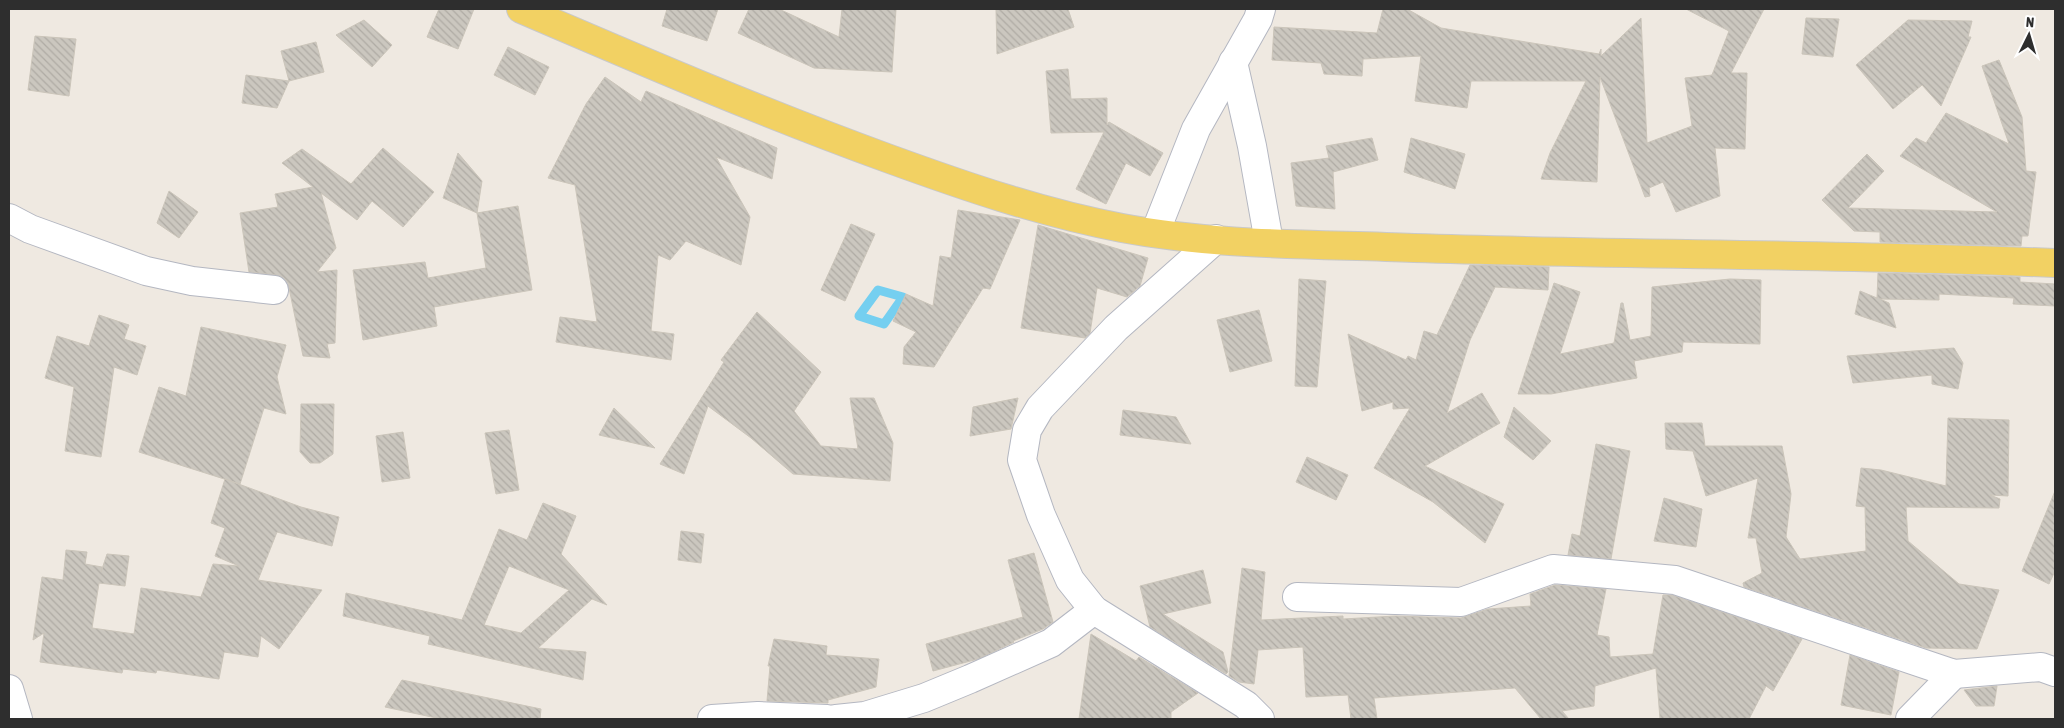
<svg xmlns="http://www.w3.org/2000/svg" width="2064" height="728" font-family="'Asap Condensed',sans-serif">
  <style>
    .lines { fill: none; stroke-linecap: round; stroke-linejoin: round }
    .stream { stroke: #75cff0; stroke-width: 9 }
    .building { fill: url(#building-back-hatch); stroke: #cbc5ba; fill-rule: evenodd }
    .minor-casing { stroke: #b4b7c1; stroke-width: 30 }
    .major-casing { stroke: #c9c9c9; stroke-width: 30 }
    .minor { stroke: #fff; stroke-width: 28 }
    .major { stroke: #f2d163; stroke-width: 28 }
  </style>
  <defs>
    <pattern id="building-back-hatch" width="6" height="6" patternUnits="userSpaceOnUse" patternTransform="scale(1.25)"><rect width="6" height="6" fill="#cbc7bf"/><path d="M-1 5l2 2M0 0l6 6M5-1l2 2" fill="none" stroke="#afaba4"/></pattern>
  </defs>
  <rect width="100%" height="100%" fill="#efe9e1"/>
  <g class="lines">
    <polygon class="stream" points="878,290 903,297 884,324 859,316"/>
  </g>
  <g class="building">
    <polygon points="439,9 474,9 458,49 427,37"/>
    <polygon points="667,9 718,9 707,41 662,26"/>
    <polygon points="749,9 779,9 839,37 842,9 896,9 892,72 814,68 738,33"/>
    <polygon points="996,9 1068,9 1074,27 997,54"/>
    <polygon points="1383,9 1407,9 1441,28 1599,54 1601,49 1601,56 1641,18 1647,143 1692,126 1685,78 1712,75 1729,31 1686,9 1764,9 1731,73 1747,73 1745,149 1715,148 1720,196 1676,212 1663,182 1649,188 1650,196 1645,197 1600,77 1597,182 1541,179 1550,153 1586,81 1471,81 1467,108 1415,101 1421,56 1363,59 1362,76 1324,74 1321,63 1272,60 1274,27 1377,33"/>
    <polygon points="1806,18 1839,19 1833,57 1802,54"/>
    <polygon points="364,20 392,45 372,67 336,35"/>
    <polygon points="1908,20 1972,21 1968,37 1971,37 1941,106 1922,85 1893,109 1856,65"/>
    <polygon points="35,36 76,39 69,96 28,90"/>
    <polygon points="316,42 324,72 289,81 281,51"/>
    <polygon points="508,47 549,67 535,95 494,75"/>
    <polygon points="1999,60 2022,117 2026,171 2036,172 2028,236 2022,236 2021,246 1880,242 1880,232 1854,231 1822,200 1867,154 1884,171 1848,208 1997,212 1900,156 1916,138 1926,143 1946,113 2009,144 1982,66"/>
    <polygon points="1068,69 1071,99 1107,98 1107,125 1109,122 1163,153 1150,176 1126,163 1106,204 1076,189 1104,132 1051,133 1046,71"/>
    <polygon points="246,75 289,81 277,108 242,103"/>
    <polygon points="605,77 641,102 646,91 777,148 772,179 716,157 750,217 741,265 686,241 670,260 658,255 651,331 674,334 671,360 556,342 560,317 597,322 575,185 548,178 586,104"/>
    <polygon points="1372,138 1378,160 1333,172 1335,209 1296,206 1291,163 1329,158 1326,146"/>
    <polygon points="1411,138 1465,154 1455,189 1404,172"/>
    <polygon points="383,148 434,192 403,227 372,201 357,220 321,193 336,248 317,272 337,270 335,343 327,344 330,358 303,356 288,283 284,278 276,275 249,272 240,213 278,207 275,194 313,187 282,163 302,149 351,184"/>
    <polygon points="458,153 482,181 477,213 443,198"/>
    <polygon points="169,191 198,212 179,238 157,223"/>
    <polygon points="518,206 532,290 434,307 437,326 363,340 353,270 425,262 428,278 486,268 477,213"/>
    <polygon points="958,210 1020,220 990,289 983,288 934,367 903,364 904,347 916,332 893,321 906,294 933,306 940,256 951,258"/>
    <polygon points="851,224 875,234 845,301 821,290"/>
    <polygon points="1038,225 1148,258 1140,286 1127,297 1097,288 1090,333 1085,338 1021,328"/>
    <polygon points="1470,265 1549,267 1548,290 1495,287 1470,340 1447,413 1482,393 1500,423 1425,466 1504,504 1485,543 1433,502 1374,468 1410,408 1393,409 1393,402 1362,411 1348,334 1406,360 1408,356 1416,360 1424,331 1437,335"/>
    <polygon points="1878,273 2020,277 2020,282 2055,284 2055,306 2013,304 2014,298 1939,294 1939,300 1880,299 1889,303 1896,328 1855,314 1860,291 1877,298"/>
    <polygon points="1299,279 1326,281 1317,387 1295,386"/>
    <polygon points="1730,279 1761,280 1760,344 1683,342 1682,352 1634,361 1637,378 1551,394 1518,394 1554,283 1580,292 1560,354 1614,343 1621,303 1623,303 1630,340 1651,336 1652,287"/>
    <polygon points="1259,310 1272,361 1230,372 1217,320"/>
    <polygon points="757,312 821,372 794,411 821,446 858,449 850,398 874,398 893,443 890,481 793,474 751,438 708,406 684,474 660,464 724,362 721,360"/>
    <polygon points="99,315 129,325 124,339 146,346 137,375 114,367 101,457 65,451 74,387 45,378 57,336 89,346"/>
    <polygon points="201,327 286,345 277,377 286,414 264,408 240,484 139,452 159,387 186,396"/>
    <polygon points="1954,348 1963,363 1958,389 1932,384 1932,375 1853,383 1847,356"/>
    <polygon points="1018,398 1011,429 970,436 973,407"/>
    <polygon points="301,404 334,404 333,454 320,463 310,463 300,452"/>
    <polygon points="1514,407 1551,441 1533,460 1504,437"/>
    <polygon points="614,408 655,448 599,435"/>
    <polygon points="1123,410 1176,417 1191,444 1120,435"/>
    <polygon points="1948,418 2009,420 2008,496 1990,495 2000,499 1999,508 1906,507 1908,541 1959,584 1999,590 1977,649 1926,648 1744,587 1743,583 1762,573 1756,538 1748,538 1758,478 1706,496 1693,451 1666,449 1665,423 1702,423 1705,446 1782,446 1791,494 1786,537 1800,559 1866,551 1865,507 1856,506 1861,468 1881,470 1946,486"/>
    <polygon points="509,430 519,490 496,494 485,433"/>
    <polygon points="403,432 410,478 382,482 376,436"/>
    <polygon points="1596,444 1630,451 1611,559 1568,555 1572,534 1580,536"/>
    <polygon points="1307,457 1348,475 1336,500 1296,482"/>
    <polygon points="225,479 301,507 339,517 332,546 277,532 258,580 322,590 279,649 261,636 258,657 224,652 219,679 157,670 156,673 123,669 122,673 40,662 44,633 33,640 42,577 63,580 66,550 87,552 85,564 102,567 101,572 107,554 129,556 125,586 99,583 92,628 134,634 141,588 201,597 213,564 239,566 215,556 225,528 211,523"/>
    <polygon points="2055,491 2055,571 2049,584 2022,571"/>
    <polygon points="1664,498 1702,509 1696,547 1654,541"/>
    <path d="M543 503 576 516 561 554 607 605 592 599 538 648 586 652 583 680 428 644 430 636 343 616 346 593 462 620 499 529 527 540ZM509 566 569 590 521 633 484 625Z"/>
    <polygon points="681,531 704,534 701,563 678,560"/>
    <polygon points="1034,553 1053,622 1043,629 1013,641 1014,642 978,659 933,671 926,644 1023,617 1008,560"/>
    <polygon points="1242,568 1265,572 1261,620 1343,616 1343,619 1395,616 1461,618 1488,609 1531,606 1530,594 1555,585 1606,589 1597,635 1609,637 1610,657 1653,654 1663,595 1672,595 1802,639 1773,691 1766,686 1749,719 1660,719 1656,668 1595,686 1594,706 1562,711 1569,719 1541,719 1515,688 1374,698 1377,719 1351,719 1348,695 1306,697 1303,647 1258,650 1254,684 1239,682 1229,676"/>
    <polygon points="1203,570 1211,603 1163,614 1223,652 1228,672 1226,674 1150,627 1140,586"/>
    <polygon points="1091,634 1136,661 1139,657 1198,693 1171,712 1171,719 1079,719"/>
    <polygon points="774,639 827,646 826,655 879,659 876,687 828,700 828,703 767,701 770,666 768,666"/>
    <polygon points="1850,655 1899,672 1891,715 1841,705"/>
    <polygon points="402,680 541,709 540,719 441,719 385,707"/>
    <polygon points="1997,686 1994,706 1976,706 1964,690"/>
  </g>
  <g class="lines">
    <defs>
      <g id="minor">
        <polyline points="1233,62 1252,146 1269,242"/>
        <polyline points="9,218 30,229 146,271 192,281 274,290"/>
        <polyline points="1155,233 1196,129 1258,19 1261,9"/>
        <polyline points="1216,239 1116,328 1040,408 1027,430 1022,460 1041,515 1070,580 1094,610 1246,705 1260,719"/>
        <polyline points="1297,597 1461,602 1553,569 1675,580 1954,674 2041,667 2055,672"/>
        <polyline points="9,689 18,719"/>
        <polyline points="712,719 758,716 827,719"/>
        <polyline points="836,719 865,716 924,698 970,679 1051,643 1094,610"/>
        <polyline points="1910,719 1954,674"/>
      </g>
      <path id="major" d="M521 9C642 61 763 113 887 158 964 186 1042 213 1122 228 1218 246 1318 244 1414 248 1628 255 1842 254 2055 263"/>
    </defs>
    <use href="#minor" class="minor-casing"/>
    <use href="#major" class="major-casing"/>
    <use href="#minor" class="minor"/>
    <use href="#major" class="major"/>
  </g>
  <rect width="2064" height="728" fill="none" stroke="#2e2e2e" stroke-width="20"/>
  <g transform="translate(2029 35) rotate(5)" stroke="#ffffff" stroke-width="4" paint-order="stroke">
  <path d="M0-4L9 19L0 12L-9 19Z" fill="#2e2e2e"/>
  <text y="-8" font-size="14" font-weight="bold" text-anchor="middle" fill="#2e2e2e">N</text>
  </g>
</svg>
